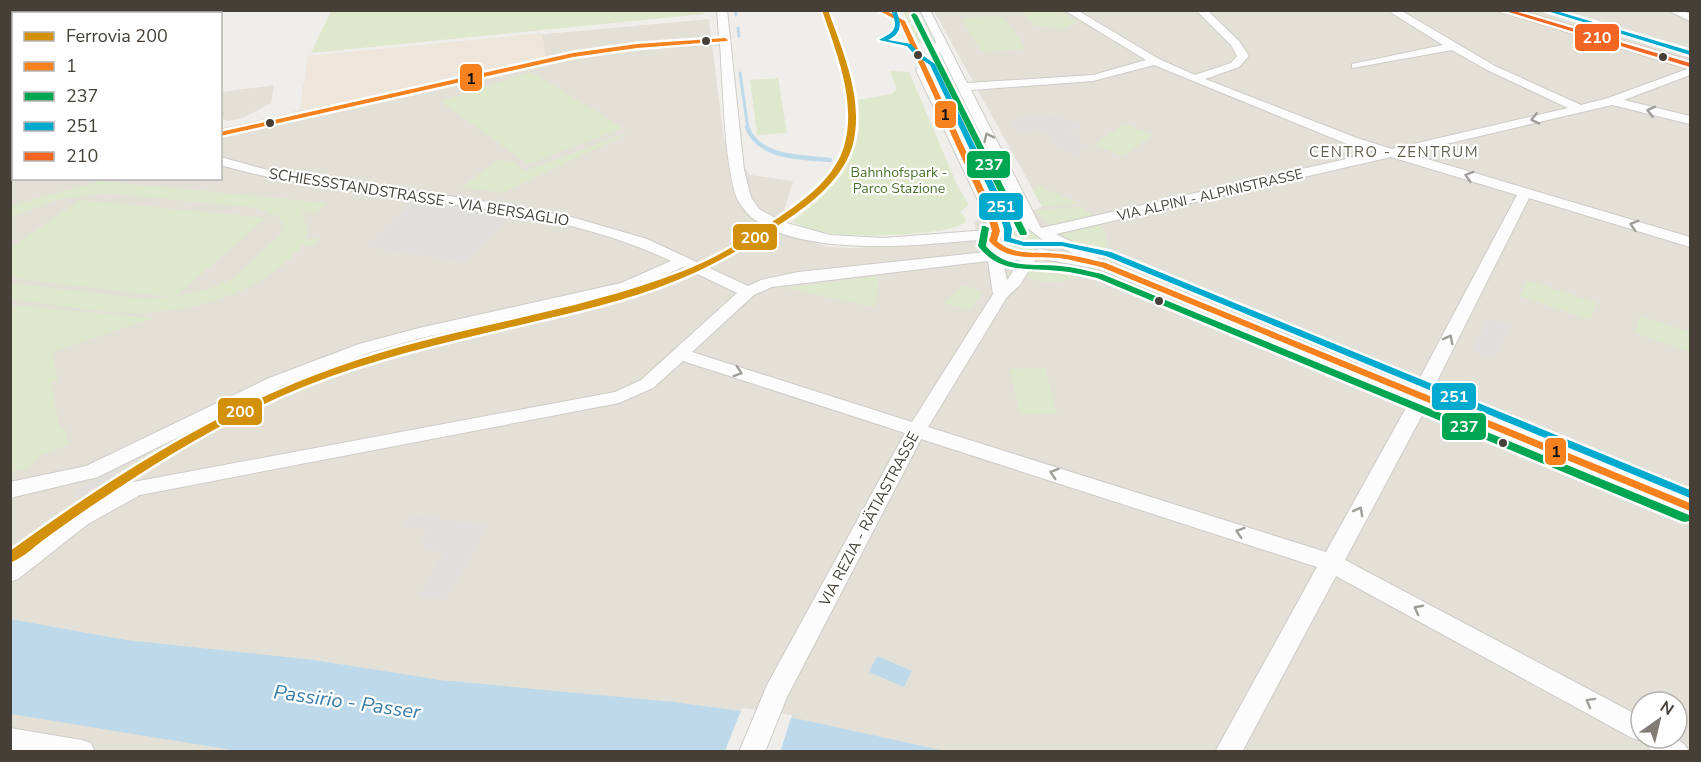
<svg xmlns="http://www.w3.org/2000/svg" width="1701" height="762" font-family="'Nunito Sans',sans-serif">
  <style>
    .residential { fill: #e3e0d8; fill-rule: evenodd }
    .commercial { fill: #efe6db }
    .green { fill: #dee8cc }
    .parking { fill: #e1dfdb }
    .water { fill: #bedaea }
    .pier { fill: #f0eeea }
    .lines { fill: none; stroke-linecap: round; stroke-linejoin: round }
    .stream-far1 { stroke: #bedaea; stroke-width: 3 }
    .stream { stroke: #bedaea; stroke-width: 4.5 }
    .minor-casing { stroke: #ceccc8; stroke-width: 2 }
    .major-casing { stroke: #d1c9ba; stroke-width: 3 }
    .minor { fill: #fdfcfc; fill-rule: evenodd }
    .major { fill: #f0ece4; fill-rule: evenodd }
    .bus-1-casing { stroke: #fff; stroke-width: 5 }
    .bus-2-casing { stroke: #fff; stroke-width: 5 }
    .bus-3-casing { stroke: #fff; stroke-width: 5 }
    .bus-4-casing { stroke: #fff; stroke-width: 5 }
    .bus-1 { fill: #f5821f; fill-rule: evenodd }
    .bus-2 { fill: #00a651; fill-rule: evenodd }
    .bus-3 { fill: #00a9ce; fill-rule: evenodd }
    .bus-4 { fill: #f26522; fill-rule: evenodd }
    .rail-1-casing { stroke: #fff; stroke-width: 5 }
    .rail-1 { fill: #d3910b; fill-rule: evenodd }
    .oneway { stroke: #a19e9a }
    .bus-dot { fill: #453f37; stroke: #fff; stroke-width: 2 }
    .labels { text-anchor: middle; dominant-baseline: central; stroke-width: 4.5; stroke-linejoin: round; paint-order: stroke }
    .far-park-label { font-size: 14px; fill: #4a722f; stroke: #fff }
    .far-street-label { font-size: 14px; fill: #453f37; stroke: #fff }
    .far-quarter-label { font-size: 15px; letter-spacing: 1.5px; fill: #675d4f; stroke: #fff }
    .street-label { font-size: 15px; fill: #453f37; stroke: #fff }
    .near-water-label { font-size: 20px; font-style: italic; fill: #397ca8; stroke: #fff }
    .line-badge { stroke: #fff; stroke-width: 2 }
    .badge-label { font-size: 16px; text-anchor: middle; font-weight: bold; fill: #fff }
    .pale-badge-label { font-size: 16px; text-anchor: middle; font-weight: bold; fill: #111 }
  </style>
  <rect width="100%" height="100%" fill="#f0eeea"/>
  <g class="residential">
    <path d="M934 11H1690V751H11L10 140H13L14 178H220L221 132 300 110 308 56 709 19 724 140 750 175 793 181 778 233 828 247 853 248 961 240 975 242V223L981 214 1036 210 1042 206ZM1641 702H1677V738H1641Z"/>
    <polygon points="274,85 271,103 243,118 227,121 221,117 221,92"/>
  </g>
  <polygon class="commercial" points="542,33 546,58 300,113 308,56"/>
  <g class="green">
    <polygon points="703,10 704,14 311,53 331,11"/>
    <polygon points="903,11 918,11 935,42 927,45 918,42 910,25 922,26 919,21 909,23"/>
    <polygon points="1022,11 1060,11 1077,22 1062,29 1034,25"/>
    <polygon points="998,16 1004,18 1024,46 1021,49 987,52 980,50 963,20 967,17"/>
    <polygon points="938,65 950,69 998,169 987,172 975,166 930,71 932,67"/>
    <path d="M890 71 909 72 957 185 969 205 960 212 965 217 966 222C946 237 845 238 819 232 810 229 801 225 792 222 836 187 866 159 858 100L891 94 897 89Z"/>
    <polygon points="531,72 623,128 528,164 440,101"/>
    <polygon points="778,78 787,133 757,135 750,80"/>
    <polygon points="1124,124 1153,135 1123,156 1094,145"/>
    <polygon points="635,130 503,193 461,187 500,159 506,162 511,160 525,171"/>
    <polygon points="991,179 1006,182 1022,216 1003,218 985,184"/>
    <path d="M100 181 327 203 316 213 302 211 308 232 305 239H319L315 246 302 245C267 289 201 310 147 313 102 315 55 304 11 299V283L147 299 170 297 11 278V247L80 200 266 218 176 296 209 289 234 278 285 230 279 217 258 208 106 193 56 200 11 217V207L20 203Z"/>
    <polygon points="1039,186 1079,204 1042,206 1032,190"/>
    <path d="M1082 207 1096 219C1071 224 1052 235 1036 210Z"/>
    <polygon points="1099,225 1104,230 1108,247 1099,257 1060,234"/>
    <path d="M1020 229 1037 235 1041 245C1030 256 1014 253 1003 245L1000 237 1003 234Z"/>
    <path d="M1049 260 1073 265 1087 273C1072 281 1042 287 1027 276L1033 263 1041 262 1049 274H1057Z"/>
    <polygon points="878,276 876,301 873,307 786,288"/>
    <polygon points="1527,280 1596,303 1590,320 1520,296"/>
    <polygon points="964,285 982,292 970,310 944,303"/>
    <polygon points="10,305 153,318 52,352 58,380 51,383 60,429 65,428 68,445 39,456 29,468 11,472"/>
    <polygon points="1640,316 1690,332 1690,352 1635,333"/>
    <polygon points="1045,368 1057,414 1020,415 1010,369"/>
  </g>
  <g class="parking">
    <polygon points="1058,116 1085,126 1068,131 1081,137 1079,141 1090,145 1075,155 1056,147 1044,129 1017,131 1012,119"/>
    <polygon points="415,199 513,213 466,262 365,247"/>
    <polygon points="1489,318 1510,326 1494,358 1472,350"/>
    <polygon points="116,467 122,471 81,497 74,493"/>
    <polygon points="410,515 489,525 446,600 418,596 444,552 422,549 426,542 420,541 427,530 402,526"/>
  </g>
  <g class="water">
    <polygon points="10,619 126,640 314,660 440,680 674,702 799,719 945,751 238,751 11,714"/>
    <polygon points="877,656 912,671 904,687 869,672"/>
  </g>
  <polygon class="pier" points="742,708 792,715 780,752 725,751"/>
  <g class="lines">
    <g class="stream-far1">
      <polyline points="736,10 736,15"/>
      <polyline points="738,28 739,36"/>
      <polyline points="740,73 748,129"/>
    </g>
    <path class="stream" d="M747 127C759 159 801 157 830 160"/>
    <defs>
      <g id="minor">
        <path d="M717 10H727L744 170 751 197 759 209 783 222 830 235 884 238 988 230 983 211 916 70 936 42 920 10H930L967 83 1093 75 1146 60 1064 10H1077L1159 59 1195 75 1231 63 1237 56 1231 45 1196 10H1207L1239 41 1249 56 1239 67 1205 79 1357 138 1392 149 1568 108 1487 70 1452 50 1352 68V64L1443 45 1387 10H1400L1495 66 1581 105 1608 98 1690 68V75L1624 100 1690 116V124L1612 105 1407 153 1690 237V247L1529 198 1431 393 1690 499V515L1427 406 1345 560 1641 717V738C1659 738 1681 732 1689 752H1653L1643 741 1632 738 1336 576 1242 752H1215L1317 567 921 439 787 697 765 752H739L767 685 905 433 683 361 653 388 619 403 140 495 88 524 18 579 10 582V560L74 512 128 483 615 392 641 380 737 293 683 267 632 290 421 338 371 352 281 386 98 477 10 498V482L86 466 269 378 359 344 419 328 621 283 671 261C530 194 368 207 220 165V157L264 169 517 206 575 218 647 239 748 286 761 280 798 272 986 252 985 246 993 241 998 243 1002 252 1016 251 1023 255 1040 249 1079 256 1042 239 1027 228 940 52 928 70 997 211 1003 231 999 237C985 241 969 240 954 242 901 247 769 257 739 202 724 174 723 79 720 44L637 49 573 58 220 138V130L573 52 637 43 719 37ZM1154 65 1347 144 1377 152 1041 228 971 90 1093 81ZM1391 157 1517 195 1415 387 1098 259 1097 254 1056 234ZM1037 258 1099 269 1411 399 1326 552 928 427 1007 297 1020 285ZM1020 260 1008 279 1007 280 1003 261ZM988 261 993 294 912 422 692 352 754 295 772 287Z"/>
        <polygon points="1667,10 1682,10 1690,14 1690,21"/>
        <rect x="10" y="133" width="4" height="8"/>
        <polygon points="10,728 82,740 91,743 95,752 10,752"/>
      </g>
      <polygon id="major" points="1496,10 1517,10 1690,61 1690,69"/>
    </defs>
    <use href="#minor" class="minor-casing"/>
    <use href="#major" class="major-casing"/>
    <use href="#minor" class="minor"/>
    <use href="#major" class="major"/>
    <defs>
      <g id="bus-1">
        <path d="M878 10H885L905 21 994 211 1000 231 997 241C1015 257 1037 251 1060 254 1075 255 1091 260 1106 263L1690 503V511L1101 267C1087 264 1073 260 1059 258 1034 256 1008 262 989 241L992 231 986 211 900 22Z"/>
        <polygon points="725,38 728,40 727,41 637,48 573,57 220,136 220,132 573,53 637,44"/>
      </g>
      <g id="bus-2">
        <polygon points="914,13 917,15 1027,233 1026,235 1020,235 1019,233 911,15"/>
        <path d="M982 226H985L989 228 986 246C1007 270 1031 263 1060 266 1074 267 1088 271 1102 274L1689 515 1690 518 1689 521 1685 522 1681 521 1097 278C1084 275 1072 272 1060 271 1027 267 1001 275 978 246Z"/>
      </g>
      <g id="bus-3">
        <path d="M891 10H896C902 24 902 33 888 40L911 44 918 52 935 64 1005 207 1012 229 1011 238 1024 242H1062L1111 252 1690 490V498L1106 256 1062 246H1024L1004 241V229L997 207 930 65 914 54 907 46 879 40C895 31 899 29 891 10Z"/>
        <polygon points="1544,10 1553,10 1690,51 1690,55"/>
      </g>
      <polygon id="bus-4" points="1502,10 1511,10 1690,63 1690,67"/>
    </defs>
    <use href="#bus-1" class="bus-1-casing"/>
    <use href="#bus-2" class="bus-2-casing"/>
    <use href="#bus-3" class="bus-3-casing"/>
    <use href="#bus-4" class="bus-4-casing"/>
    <use href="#bus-1" class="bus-1"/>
    <use href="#bus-2" class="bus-2"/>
    <use href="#bus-3" class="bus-3"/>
    <use href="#bus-4" class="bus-4"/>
    <defs>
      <path id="rail-1" d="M822 10H828C843 52 864 99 853 144 844 178 812 203 785 221 755 241 726 258 694 273 646 295 593 308 541 320 461 339 380 356 303 387 229 417 161 459 96 503 78 515 60 528 42 541 32 549 22 558 10 563V551C112 477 218 409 337 367 450 326 571 315 683 271 717 258 748 238 778 218 805 200 837 176 845 143 856 98 836 52 822 10Z"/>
    </defs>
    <use href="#rail-1" class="rail-1-casing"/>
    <use href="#rail-1" class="rail-1"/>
  </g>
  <defs><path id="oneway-chevron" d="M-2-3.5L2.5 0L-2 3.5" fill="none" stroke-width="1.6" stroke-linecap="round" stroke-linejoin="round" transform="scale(1.5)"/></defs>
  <g class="oneway">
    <use href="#oneway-chevron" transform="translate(1651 111) rotate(-166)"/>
    <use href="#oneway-chevron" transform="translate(1535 119) rotate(167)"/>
    <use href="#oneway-chevron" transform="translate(988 137) rotate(-116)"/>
    <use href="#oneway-chevron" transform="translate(1469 176) rotate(-163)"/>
    <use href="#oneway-chevron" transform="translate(1634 225) rotate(-163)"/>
    <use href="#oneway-chevron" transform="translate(1449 339) rotate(-62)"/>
    <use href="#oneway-chevron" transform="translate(738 372) rotate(18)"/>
    <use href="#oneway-chevron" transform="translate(1054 473) rotate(-162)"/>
    <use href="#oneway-chevron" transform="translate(1359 511) rotate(-61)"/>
    <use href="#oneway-chevron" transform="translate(1240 532) rotate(-162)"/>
    <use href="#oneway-chevron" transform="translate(1418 609) rotate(-152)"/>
    <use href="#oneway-chevron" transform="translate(1590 702) rotate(-151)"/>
  </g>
  <g class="bus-dot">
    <circle cx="706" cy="41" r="5"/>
    <circle cx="918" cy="55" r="5"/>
    <circle cx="1663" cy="57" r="5"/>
    <circle cx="270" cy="123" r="5"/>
    <circle cx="1159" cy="301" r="5"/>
    <circle cx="1503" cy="443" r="5"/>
  </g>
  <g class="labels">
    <g class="far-park-label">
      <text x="899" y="172">Bahnhofspark -<tspan x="899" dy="16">Parco Stazione</tspan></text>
    </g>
    <g class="far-street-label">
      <text transform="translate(1210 195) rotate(-13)">VIA ALPINI - ALPINISTRASSE</text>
    </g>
    <g class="far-quarter-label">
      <text x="1394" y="152">CENTRO - ZENTRUM</text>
    </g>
    <g class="street-label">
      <text transform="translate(419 197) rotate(9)">SCHIESSSTANDSTRASSE - VIA BERSAGLIO</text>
      <text transform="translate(869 519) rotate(-62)">VIA REZIA - RÄTIASTRASSE</text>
    </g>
    <g class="near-water-label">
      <text transform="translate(347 702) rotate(8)">Passirio - Passer</text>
    </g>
  </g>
  <g class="line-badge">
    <rect x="1574" y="23" width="46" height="29" rx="6" fill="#f26522"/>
    <rect x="459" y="63" width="24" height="29" rx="6" fill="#f5821f"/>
    <rect x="934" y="100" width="23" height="29" rx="6" fill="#f5821f"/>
    <rect x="966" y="150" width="45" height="29" rx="6" fill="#00a651"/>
    <rect x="978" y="192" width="46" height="29" rx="6" fill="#00a9ce"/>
    <rect x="732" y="223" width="46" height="28" rx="6" fill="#d3910b"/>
    <rect x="1431" y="382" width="46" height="29" rx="6" fill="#00a9ce"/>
    <rect x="217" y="397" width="46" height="29" rx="6" fill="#d3910b"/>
    <rect x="1441" y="412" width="46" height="29" rx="6" fill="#00a651"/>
    <rect x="1544" y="437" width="23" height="29" rx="6" fill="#f5821f"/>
  </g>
  <g class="badge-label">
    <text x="1597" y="43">210</text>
    <text x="989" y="170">237</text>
    <text x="1001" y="212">251</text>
    <text x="755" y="243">200</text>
    <text x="1454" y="402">251</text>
    <text x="240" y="417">200</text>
    <text x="1464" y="432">237</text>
  </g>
  <g class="pale-badge-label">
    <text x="471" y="84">1</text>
    <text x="945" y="120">1</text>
    <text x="1556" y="457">1</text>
  </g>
  <rect width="1701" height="762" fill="none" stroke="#453f37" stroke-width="24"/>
  <rect x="12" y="12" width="210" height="168" fill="#ffffff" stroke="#b5b2af" stroke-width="1.5"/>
  <rect x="24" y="32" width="30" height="9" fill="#d3910b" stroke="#b5b2af" stroke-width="1.5"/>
  <text x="66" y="42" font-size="18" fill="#453f37">Ferrovia 200</text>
  <rect x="24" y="62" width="30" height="9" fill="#f5821f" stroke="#b5b2af" stroke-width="1.5"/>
  <text x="66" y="72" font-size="18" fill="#453f37">1</text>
  <rect x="24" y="92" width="30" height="9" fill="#00a651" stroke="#b5b2af" stroke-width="1.5"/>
  <text x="66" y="102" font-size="18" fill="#453f37">237</text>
  <rect x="24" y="122" width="30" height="9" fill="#00a9ce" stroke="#b5b2af" stroke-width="1.5"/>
  <text x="66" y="132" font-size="18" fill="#453f37">251</text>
  <rect x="24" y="152" width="30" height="9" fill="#f26522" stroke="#b5b2af" stroke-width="1.5"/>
  <text x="66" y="162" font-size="18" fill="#453f37">210</text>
  <g transform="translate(1659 720) rotate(34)"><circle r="28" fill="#ffffff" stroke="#b5b2af" stroke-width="1.5"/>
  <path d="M0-4.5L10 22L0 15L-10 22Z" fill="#817c76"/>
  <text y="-9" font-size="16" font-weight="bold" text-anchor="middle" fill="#453f37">N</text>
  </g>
</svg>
